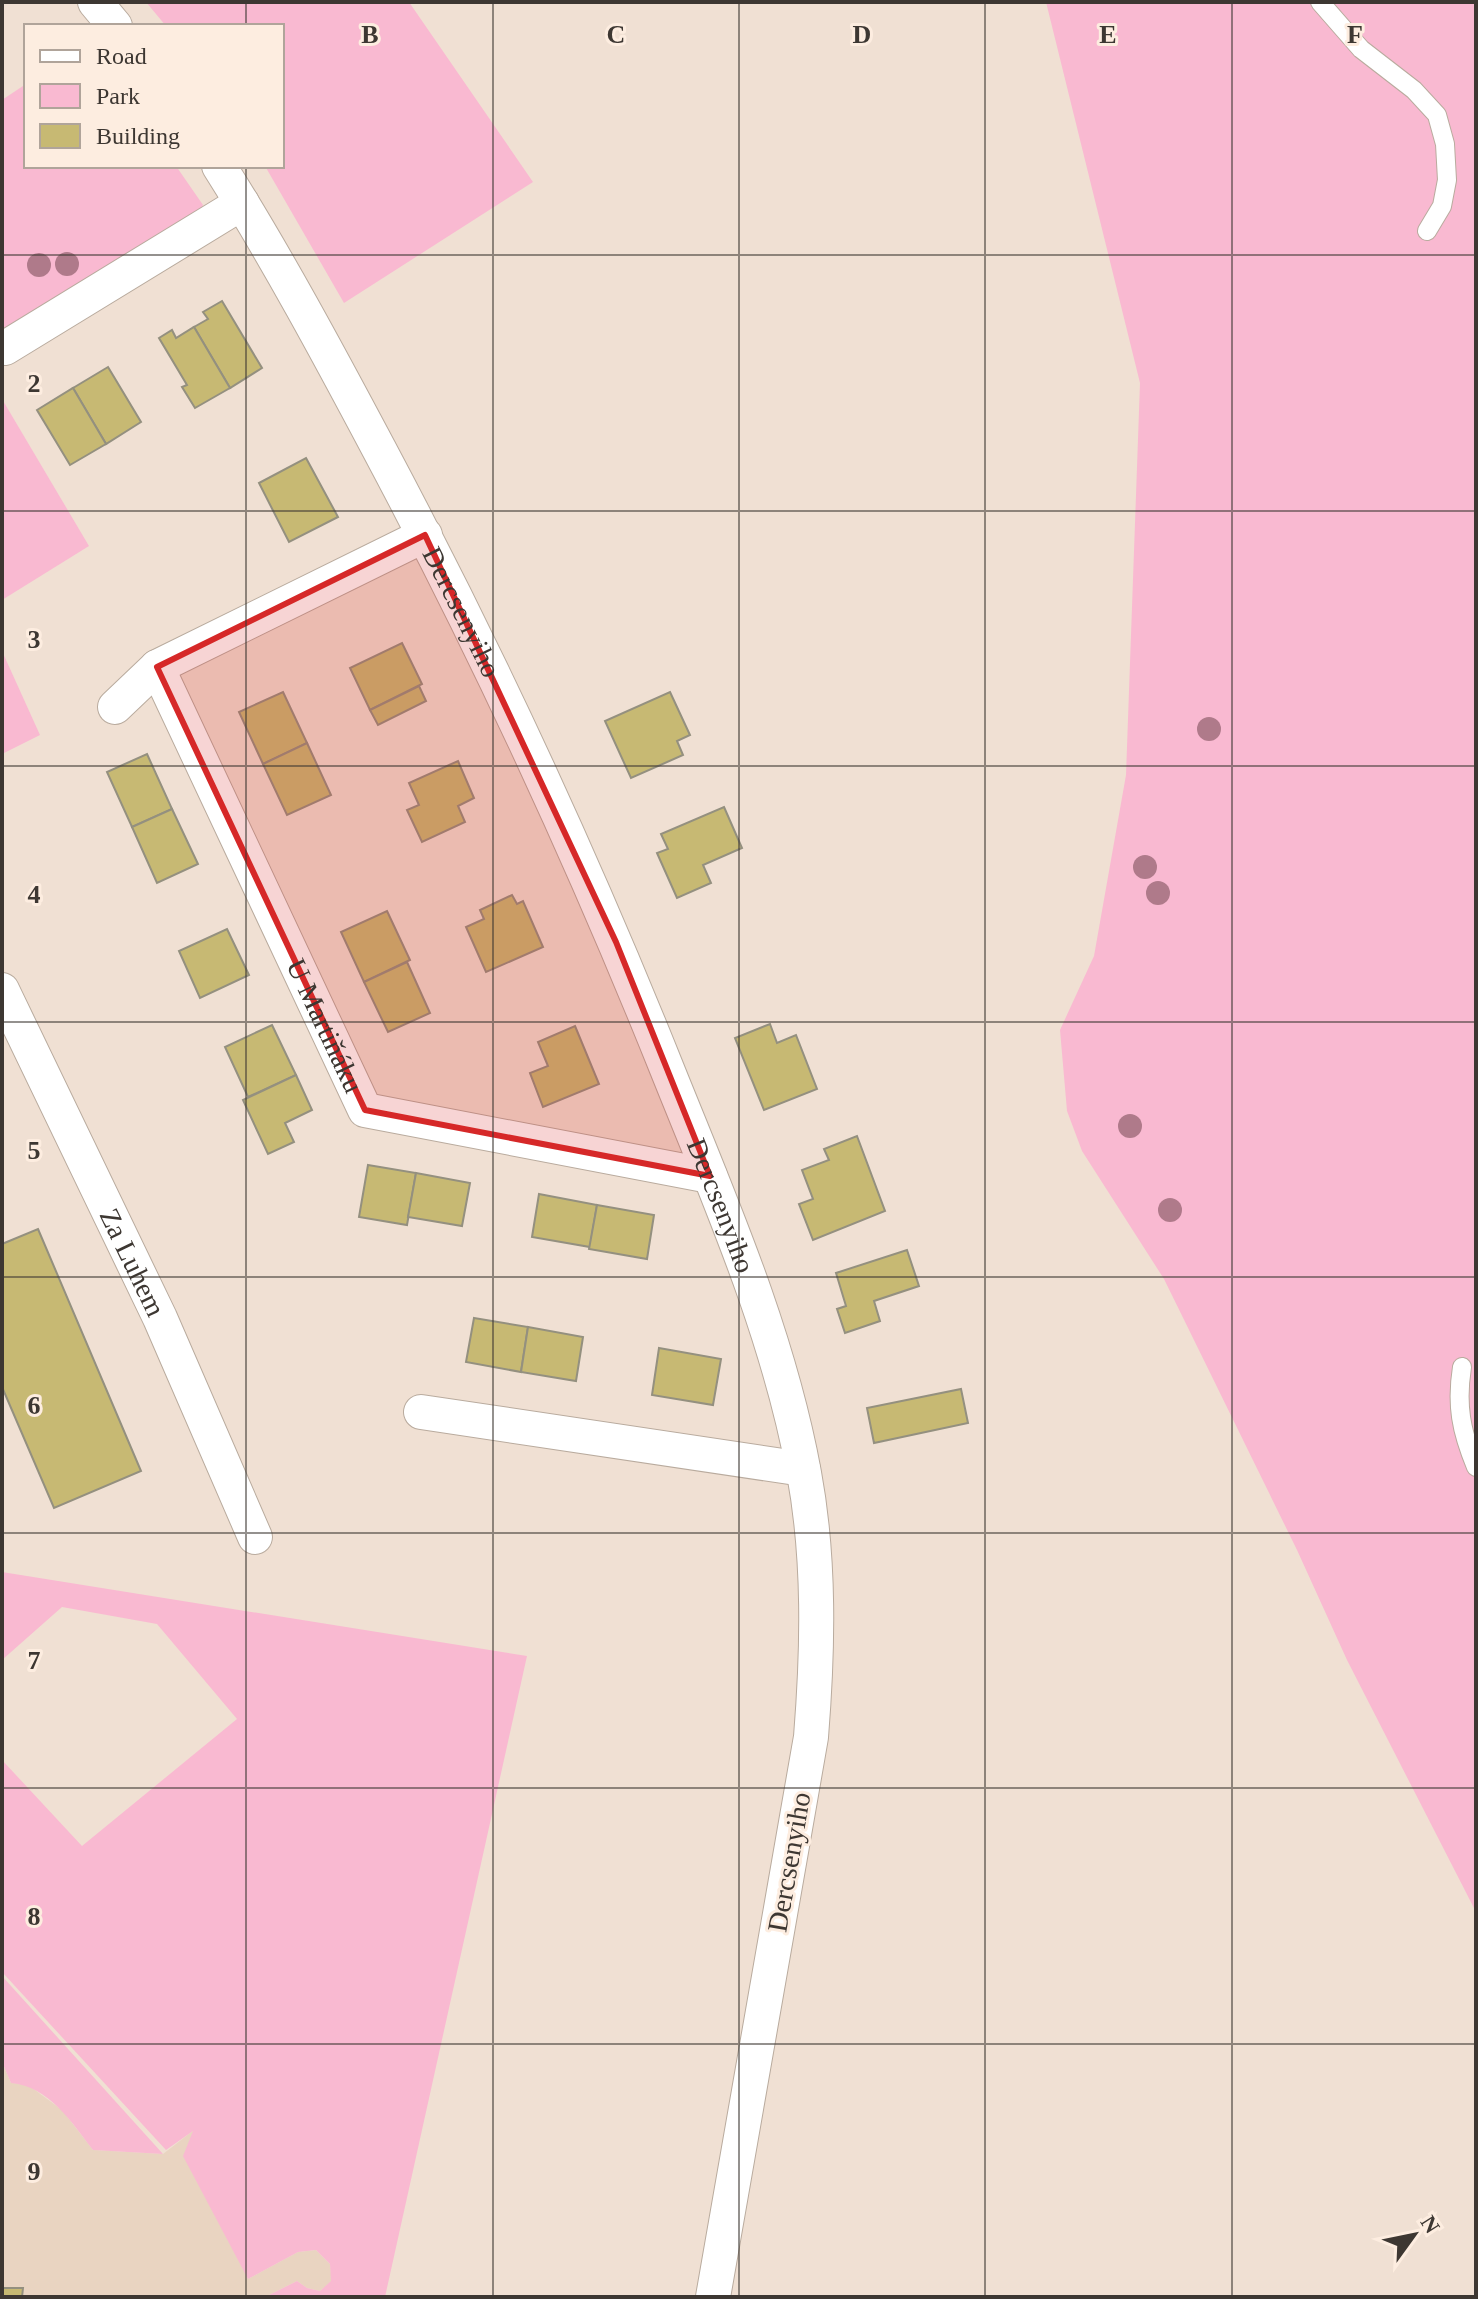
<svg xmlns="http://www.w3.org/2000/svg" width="1478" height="2299" font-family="'Times New Roman',serif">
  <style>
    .built { fill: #e9d4c1 }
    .green { fill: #f9b9d1 }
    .building { fill: #c7b973; stroke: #94907f; stroke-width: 2 }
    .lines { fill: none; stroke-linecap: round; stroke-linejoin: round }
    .lane-casing { stroke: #b9ab9e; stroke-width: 20 }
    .street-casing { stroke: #b9ab9e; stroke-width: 36 }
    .lane { stroke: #fff; stroke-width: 18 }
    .street { stroke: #fff; stroke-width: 34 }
    .tree { fill: #af7a8a }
    .marked { fill: #d62828; fill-opacity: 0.2; stroke: #d62828; stroke-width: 6; stroke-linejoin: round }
    .grid { fill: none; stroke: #3d3732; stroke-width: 2; stroke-opacity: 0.55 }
    .labels { text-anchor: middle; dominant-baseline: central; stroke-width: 6; stroke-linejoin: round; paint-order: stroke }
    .street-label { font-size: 28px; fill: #3d3732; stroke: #fdede0 }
    .grid-label { font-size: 26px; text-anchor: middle; font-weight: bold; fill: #3d3732; stroke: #fdede0; stroke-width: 6; stroke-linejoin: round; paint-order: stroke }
  </style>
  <rect width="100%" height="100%" fill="#f0e0d3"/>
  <polygon class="built" points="2,2062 11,2083 27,2084 62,2110 93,2150 163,2154 194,2130 248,2279 298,2252 316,2250 330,2264 332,2281 320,2291 307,2288 297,2281 265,2297 2,2297"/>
  <g class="green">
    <polygon points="146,2 409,2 533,182 344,303 265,166 282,166 282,26 166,26"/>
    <polygon points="1046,2 1476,2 1476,1912 1347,1660 1297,1550 1164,1279 1082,1151 1067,1111 1060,1030 1094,956 1126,775 1140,383"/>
    <polygon points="26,84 26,166 176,166 203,205 199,212 2,332 2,100"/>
    <polygon points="2,399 89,546 2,600"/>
    <polygon points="2,651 40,735 2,754"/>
    <polygon points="2,1572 527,1656 385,2297 265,2297 297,2281 307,2288 320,2291 331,2281 330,2264 316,2250 298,2252 248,2279 183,2156 193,2131 166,2150 2,1972 2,1760 82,1846 237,1719 157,1624 62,1607 2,1660"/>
    <path d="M2 1976 163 2154 93 2150C72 2123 49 2086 11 2083L2 2062Z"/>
  </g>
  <g class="building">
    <polygon points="222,301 262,368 230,388 194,327 208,319 203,312"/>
    <polygon points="194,327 230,388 195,408 182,387 187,385 159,338 172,330 176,338"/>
    <polygon points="108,367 141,422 106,444 73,388"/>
    <polygon points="73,388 106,444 70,465 37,410"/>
    <polygon points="306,458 338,517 289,542 259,483"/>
    <polygon points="402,643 422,684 370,710 350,668"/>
    <polygon points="419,686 426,701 378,725 370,710"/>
    <polygon points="283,692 307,743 263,764 239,712"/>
    <polygon points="670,692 690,735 677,741 683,755 631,778 605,721"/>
    <polygon points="307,743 331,795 287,815 263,764"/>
    <polygon points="147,754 172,809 132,827 107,772"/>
    <polygon points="458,761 474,798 458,806 465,822 422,842 407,810 419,805 409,783"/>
    <polygon points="724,807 742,848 703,865 711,883 677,898 657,853 668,849 661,834"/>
    <polygon points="172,809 198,864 157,883 132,827"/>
    <polygon points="512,895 517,904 523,901 543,947 486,972 466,927 484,919 480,910"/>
    <polygon points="387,911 410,960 364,982 341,932"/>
    <polygon points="227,929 249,975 200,998 179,951"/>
    <polygon points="407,962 430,1013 388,1032 364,982"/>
    <polygon points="770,1024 777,1043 796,1035 817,1089 764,1110 735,1038"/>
    <polygon points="272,1025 296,1075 248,1097 225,1047"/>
    <polygon points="575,1026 599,1084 543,1107 530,1073 548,1066 538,1042"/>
    <polygon points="296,1075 312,1110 285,1123 294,1142 268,1154 243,1100"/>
    <polygon points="857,1136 885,1211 813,1240 799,1204 813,1199 802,1170 829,1160 824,1149"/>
    <polygon points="368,1165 416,1173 407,1225 359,1217"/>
    <polygon points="416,1173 470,1183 462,1226 408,1217"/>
    <polygon points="539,1194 597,1205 590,1247 532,1237"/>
    <polygon points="597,1205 654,1215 647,1259 589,1249"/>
    <polygon points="38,1229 141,1471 54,1508 2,1387 2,1244"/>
    <polygon points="907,1250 919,1286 874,1301 880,1321 845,1333 837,1309 846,1306 836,1273"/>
    <polygon points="474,1318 528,1327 521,1372 466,1362"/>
    <polygon points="528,1327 583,1337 576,1381 521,1372"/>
    <polygon points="659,1348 721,1359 713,1405 652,1395"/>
    <polygon points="961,1389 968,1423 874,1443 867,1408"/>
    <polygon points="2,2288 23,2288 22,2297 2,2297"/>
  </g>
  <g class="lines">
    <defs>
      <g id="lane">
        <polyline points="1320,2 1361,49 1414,90 1437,115 1445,144 1447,180 1442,206 1427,231"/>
        <path d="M1462 1367C1456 1405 1461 1431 1476 1467"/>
      </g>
      <g id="street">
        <polyline points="95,2 115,26"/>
        <path id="s1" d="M219 166C277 258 328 353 379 449 486 650 582 857 667 1069 720 1201 778 1332 804 1473 820 1559 818 1650 811 1737L713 2297"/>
        <polyline points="5,348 242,203"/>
        <path id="s2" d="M157 667 365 1110 710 1176"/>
        <polyline points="115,707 157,667 425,535"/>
        <path id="s3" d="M2 990 160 1318 255 1537"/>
        <polyline points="421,1412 803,1469"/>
      </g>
    </defs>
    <use href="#lane" class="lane-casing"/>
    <use href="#street" class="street-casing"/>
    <use href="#lane" class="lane"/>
    <use href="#street" class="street"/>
  </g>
  <g class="tree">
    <circle cx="67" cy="264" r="12"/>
    <circle cx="39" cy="265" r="12"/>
    <circle cx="1209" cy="729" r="12"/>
    <circle cx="1145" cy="867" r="12"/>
    <circle cx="1158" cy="893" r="12"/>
    <circle cx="1130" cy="1126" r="12"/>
    <circle cx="1170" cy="1210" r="12"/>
  </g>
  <path class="marked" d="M425 535 616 942 710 1176 365 1110 157 667Z"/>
  <path class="grid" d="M246 2V26M493 2V2297M739 2V2297M985 2V2297M1232 2V2297M246 166V2297M2 255H1476M2 511H1476M2 766H1476M2 1022H1476M2 1277H1476M2 1533H1476M2 1788H1476M2 2044H1476"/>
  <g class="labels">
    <g class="street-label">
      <text stroke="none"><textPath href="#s1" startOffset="508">Dercsenyiho</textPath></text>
      <text stroke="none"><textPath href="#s2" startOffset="396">U Martiňáku</textPath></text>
      <text stroke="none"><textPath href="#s1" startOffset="1156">Dercsenyiho</textPath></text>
      <text stroke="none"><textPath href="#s3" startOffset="302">Za Luhem</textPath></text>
      <text transform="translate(789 1862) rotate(-80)">Dercsenyiho</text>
    </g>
  </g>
  <g class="grid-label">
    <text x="370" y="43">B</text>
    <text x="616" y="43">C</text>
    <text x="862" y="43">D</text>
    <text x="1108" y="43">E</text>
    <text x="1355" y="43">F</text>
    <text x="34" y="392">2</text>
    <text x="34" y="648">3</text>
    <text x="34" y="903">4</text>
    <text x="34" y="1159">5</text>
    <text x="34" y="1414">6</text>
    <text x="34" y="1669">7</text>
    <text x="34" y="1925">8</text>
    <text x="34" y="2180">9</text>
  </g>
  <rect width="1478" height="2299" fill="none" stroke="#3d3732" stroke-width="8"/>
  <rect x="24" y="24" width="260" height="144" fill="#fdede0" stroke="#b0a49a" stroke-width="2"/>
  <rect x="40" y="50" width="40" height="12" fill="#ffffff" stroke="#b0a49a" stroke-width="2"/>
  <text x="96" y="64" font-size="24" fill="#3d3732">Road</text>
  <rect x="40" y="84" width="40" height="24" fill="#f9b9d1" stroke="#b0a49a" stroke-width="2"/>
  <text x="96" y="104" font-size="24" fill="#3d3732">Park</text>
  <rect x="40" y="124" width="40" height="24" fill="#c7b973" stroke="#b0a49a" stroke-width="2"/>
  <text x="96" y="144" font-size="24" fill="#3d3732">Building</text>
  <g transform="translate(1414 2235) rotate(57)" stroke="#fdede0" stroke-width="6" paint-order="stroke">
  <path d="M0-6L14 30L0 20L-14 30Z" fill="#3d3732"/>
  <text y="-12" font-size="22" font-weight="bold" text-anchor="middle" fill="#3d3732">N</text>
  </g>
</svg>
